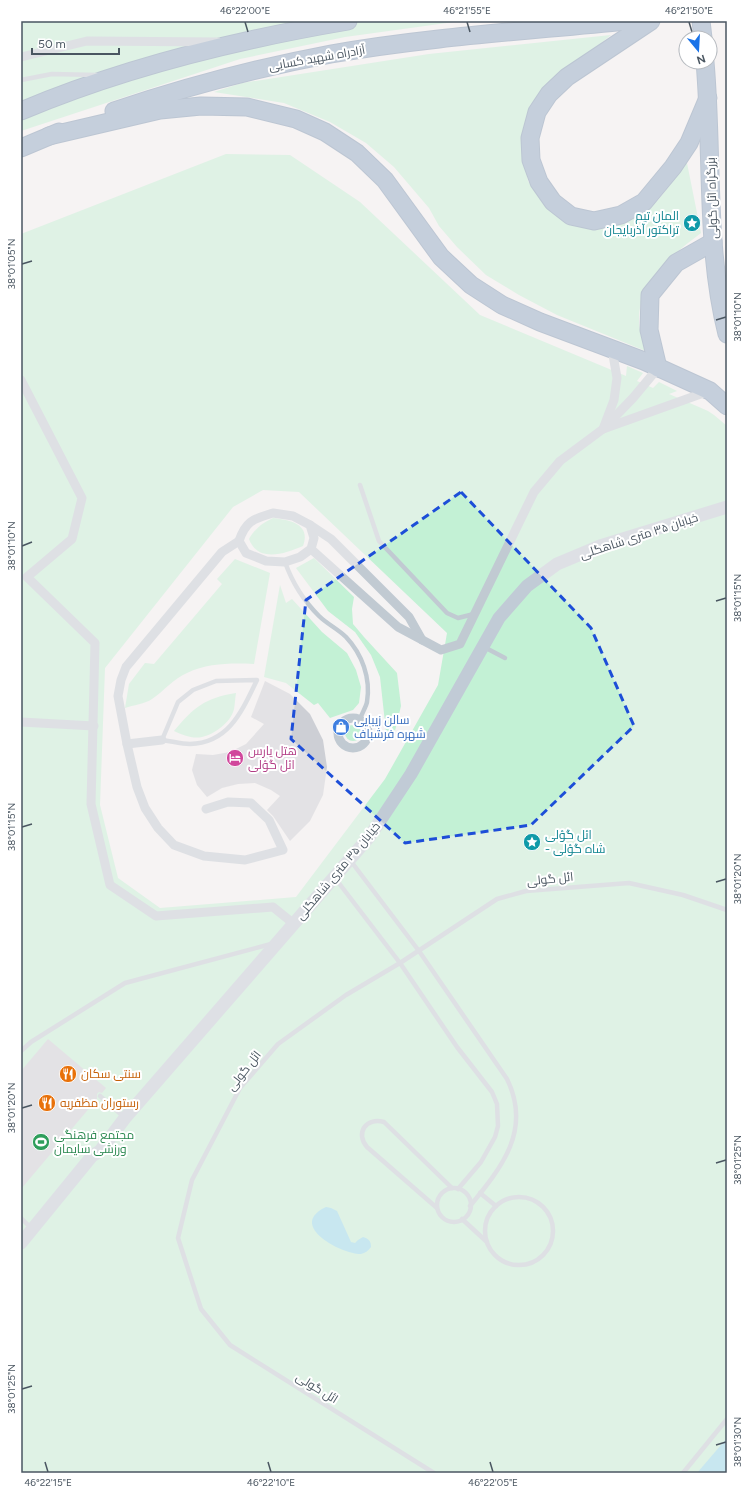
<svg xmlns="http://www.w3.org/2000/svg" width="748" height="1494" font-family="Figtree,Cairo,sans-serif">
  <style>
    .green { fill: #c3f1d5; fill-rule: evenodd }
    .water { fill: #90daee }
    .building { fill: #cdcfd5 }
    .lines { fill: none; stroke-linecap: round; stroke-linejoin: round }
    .highway-casing { stroke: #7690ad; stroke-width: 19 }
    .lane { stroke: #c1cad2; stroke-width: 4.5 }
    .street { stroke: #c1cad2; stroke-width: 9 }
    .secondary { stroke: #c1cbd6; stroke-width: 13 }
    .highway { stroke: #8ba5c1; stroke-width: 17 }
    .marked { fill: none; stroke: #1d4ed8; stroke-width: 3; stroke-dasharray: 8 5; stroke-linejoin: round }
    .ticks { fill: none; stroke: #4a5661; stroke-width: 1.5 }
    .labels { text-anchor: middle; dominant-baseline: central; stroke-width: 4; stroke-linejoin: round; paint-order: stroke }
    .street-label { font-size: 12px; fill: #4a5661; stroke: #fff }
    .culture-label { font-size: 12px; fill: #0d838f; stroke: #fff; text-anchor: end }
    .shop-label { font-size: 12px; fill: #366cbe; stroke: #fff; text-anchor: start }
    .hotel-label { font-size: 12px; fill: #b23c85; stroke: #fff; text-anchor: start }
    .food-label { font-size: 12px; fill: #c56008; stroke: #fff; text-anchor: start }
    .leisure-label { font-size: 12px; fill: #27864d; stroke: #fff; text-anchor: start }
    .neatline { fill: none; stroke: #4a5661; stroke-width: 1.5 }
    .ticks-label { font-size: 10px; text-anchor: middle; fill: #4a5661 }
  </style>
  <rect width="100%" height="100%" fill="#f5f3f3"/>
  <g class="green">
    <polygon points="21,21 461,21 345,37 240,59 21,131"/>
    <path d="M611 35 563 74 530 105 522 144 528 181 548 209 574 225 610 227 631 219 658 200 670 185 686 158 701 233C672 255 638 281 639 322 639 332 645 343 648 352L557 315 519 295 486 275 457 247 439 226 429 208 394 167 366 143 330 122 284 103 214 92 242 83 429 54Z"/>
    <path d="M226 154 290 155 360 202 480 315 626 376 627 366 643 373 637 381 653 388 659 382 677 391 669 394 708 411 714 415 727 426V1473H21V234ZM263 490 299 492 447 633 438 685 385 779 296 897 160 908 118 878 100 805 105 668 233 507Z"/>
    <path d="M273 518C290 520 311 524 303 546 284 554 258 563 249 539 255 529 262 523 273 518Z"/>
    <polygon points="314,558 354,597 352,609 353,624 364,637 397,673 401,706 394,735 387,741 380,677 371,655 355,632 328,611 296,568"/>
    <path d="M235 559 270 573 254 664C232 663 208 663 187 673 173 679 164 691 152 699 145 704 133 705 125 708L129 684 145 663 154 664 222 584 217 579Z"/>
    <polygon points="280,585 286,603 292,599 322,632 347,653 356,670 361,687 359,703 353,710 330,718 318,703 314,705 286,683 264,677"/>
    <path d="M236 693C235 698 235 704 234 709 231 722 215 734 202 737 192 739 183 735 174 731 194 707 205 698 236 693Z"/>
    <circle cx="353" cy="733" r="8"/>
  </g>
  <g class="water">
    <path d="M326 1207 331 1208 337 1211 351 1242 355 1243 358 1240 363 1237C369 1239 371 1241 371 1247 368 1251 365 1253 361 1254 347 1255 302 1234 314 1216 317 1212 321 1209 326 1207Z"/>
    <polygon points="727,1438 727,1473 697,1473"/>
  </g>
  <g class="building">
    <polygon points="265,681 290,694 310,714 323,740 327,767 323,795 310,821 290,841 273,816 267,810 280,796 271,790 255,783 238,784 222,788 207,797 197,785 192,770 196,754 213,755 230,752 246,744 264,724 251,717"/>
    <polygon points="48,1039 106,1088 102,1093 99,1092 97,1094 97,1099 21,1189 21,1071"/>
  </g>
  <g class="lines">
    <defs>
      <g id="highway">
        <polyline points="651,21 567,77 549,94 537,112 530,138 531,160 539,182 553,202 571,216 594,221 621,215 644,202 673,167 689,143 708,98"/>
        <polyline points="701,21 703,38"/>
        <path d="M705 62C713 151 705 247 727 334"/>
        <path d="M21 111C125 67 236 40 348 21"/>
        <path d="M114 111C185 87 257 68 331 54 428 37 527 31 626 21"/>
        <polyline points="49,136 160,110 201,106 247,107 296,119 325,132 357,153 385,180 441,257 471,285 502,305 540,322 644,361 710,391 727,406"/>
        <polyline points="21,148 59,132"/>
        <polyline points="658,368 649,330 650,295 676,263 713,242"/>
      </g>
    </defs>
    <use href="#highway" class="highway-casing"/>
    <g class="lane">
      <polyline points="21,80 52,74 97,75"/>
      <polyline points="360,485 379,541 447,613 458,618 474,614"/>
      <path d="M285 562C292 582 304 601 319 616 327 624 338 629 346 637 362 654 371 678 367 702 366 707 362 713 360 719"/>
      <polyline points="484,647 505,658"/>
      <path d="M257 680C242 711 229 743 190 744 181 744 171 741 162 740L178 702 193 690 216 681Z"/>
      <path d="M350 860 419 951 507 1079C532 1130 502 1167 470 1206"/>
      <polyline points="335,878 400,963 457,1047 492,1092 497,1104 498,1126 495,1137 481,1162 458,1189"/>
      <polyline points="21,1051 31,1042 125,983 271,944"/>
      <polyline points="100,1096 124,1117"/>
      <circle cx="454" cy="1205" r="17"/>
      <polyline points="480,1193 496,1206"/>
      <circle cx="519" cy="1231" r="34"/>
      <path d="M437 1208 367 1147C355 1133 366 1117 384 1122L452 1188"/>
      <polyline points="21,1218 31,1228"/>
      <polyline points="462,1219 487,1242"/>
      <polyline points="434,1473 230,1345 201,1309 178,1238 192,1180 240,1088 278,1044 346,995 400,963 497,899 526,891 629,883 683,895 727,910"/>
      <polyline points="683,1473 727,1419"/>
    </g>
    <g class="street">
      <polyline points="21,57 87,41 218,42"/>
      <polyline points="612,349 617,378 614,400 603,429 709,391"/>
      <polyline points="21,380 82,498 72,539 27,577 95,643 91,804 110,885 156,916 273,907 294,924"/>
      <path d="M273 513 293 516 310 525 314 538 311 549 300 557 285 562 266 561 246 553 239 541C246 520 254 519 273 513Z"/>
      <polyline points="310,525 331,539 409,617 422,640"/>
      <polyline points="311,549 398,627 441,650 460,644 534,492 560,461 603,429 633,398 658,368"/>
      <circle cx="353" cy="733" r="15"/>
      <polyline points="21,722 94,726"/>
      <polyline points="127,744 162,740"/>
      <polyline points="206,809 228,802 251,803 269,820 283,850 245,860 204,856 174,845 158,828 145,808 137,787 127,744 118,696 121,680 126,667 222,552 239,541"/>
    </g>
    <polyline class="secondary" points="21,1243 92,1156 100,1151 125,1118 370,836 411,774 499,618 527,586 557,564 600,546 727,507"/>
    <use href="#highway" class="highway"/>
  </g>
  <path d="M0 0H748V1494H0ZM461 492 591 628 634 726 531 825 405 843 291 739 306 600Z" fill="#f5f3f3" fill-opacity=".55" fill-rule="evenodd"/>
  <path class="marked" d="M461 492 591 628 634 726 531 825 405 843 291 739 306 600Z"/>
  <path class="ticks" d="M245 22 248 32M467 22 470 32M689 22 692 32M22 264 32 261M716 320 726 317M22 546 32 542M716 601 726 598M22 827 32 824M716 882 726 879M22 1108 32 1105M716 1163 726 1160M22 1389 32 1386M716 1445 726 1442M45 1462 48 1472M268 1462 271 1472M490 1462 493 1472"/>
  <defs>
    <symbol id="sight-disc" viewBox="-11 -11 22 22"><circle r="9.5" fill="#0f9aa8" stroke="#fff"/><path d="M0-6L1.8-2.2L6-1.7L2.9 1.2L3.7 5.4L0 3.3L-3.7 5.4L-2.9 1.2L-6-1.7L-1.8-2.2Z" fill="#fff"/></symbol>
    <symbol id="shop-disc" viewBox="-11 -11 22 22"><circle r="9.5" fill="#3f7fe0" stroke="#fff"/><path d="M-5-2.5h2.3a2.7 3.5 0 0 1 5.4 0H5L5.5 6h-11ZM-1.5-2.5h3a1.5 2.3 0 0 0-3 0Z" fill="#fff"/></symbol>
    <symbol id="hotel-disc" viewBox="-11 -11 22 22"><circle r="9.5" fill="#d1479c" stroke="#fff"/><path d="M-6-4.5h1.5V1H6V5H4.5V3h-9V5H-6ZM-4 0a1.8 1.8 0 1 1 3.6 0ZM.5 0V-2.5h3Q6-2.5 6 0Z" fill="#fff"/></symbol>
    <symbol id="restaurant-disc" viewBox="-11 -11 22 22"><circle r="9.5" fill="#e8710a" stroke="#fff"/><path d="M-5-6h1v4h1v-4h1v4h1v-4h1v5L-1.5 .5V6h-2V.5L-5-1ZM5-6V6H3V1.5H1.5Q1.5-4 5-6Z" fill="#fff"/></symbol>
    <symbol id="stadium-disc" viewBox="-11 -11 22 22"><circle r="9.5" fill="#2e9e5b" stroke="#fff"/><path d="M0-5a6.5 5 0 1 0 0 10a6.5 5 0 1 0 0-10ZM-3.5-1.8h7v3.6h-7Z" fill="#fff"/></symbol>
  </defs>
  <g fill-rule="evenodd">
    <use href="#sight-disc" x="682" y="213" width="20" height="20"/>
    <use href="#shop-disc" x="331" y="717" width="20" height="20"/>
    <use href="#hotel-disc" x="225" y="748" width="20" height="20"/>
    <use href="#sight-disc" x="522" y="832" width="20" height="20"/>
    <use href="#restaurant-disc" x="58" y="1064" width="20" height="20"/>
    <use href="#restaurant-disc" x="37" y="1093" width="20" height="20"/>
    <use href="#stadium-disc" x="31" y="1132" width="20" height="20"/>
  </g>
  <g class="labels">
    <g class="street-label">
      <text transform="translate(317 58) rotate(-10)">آزادراه شهید کسایی</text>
      <text transform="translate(712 198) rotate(-92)">بزرگراه ائل گولی</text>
      <text transform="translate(639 536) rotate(-18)">خیابان ۳۵ متری شاهگلی</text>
      <text transform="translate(338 871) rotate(-50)">خیابان ۳۵ متری شاهگلی</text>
      <text transform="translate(550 879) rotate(-6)">ائل گولی</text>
      <text transform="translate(244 1071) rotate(-52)">ائل گولی</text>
      <text transform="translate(317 1388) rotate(32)">ائل گولی</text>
    </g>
    <g class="culture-label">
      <text x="679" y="216">المان تیم<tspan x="679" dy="14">تراکتور آذربایجان</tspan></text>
      <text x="545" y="835" text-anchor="start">ائل گؤلی<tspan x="545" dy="14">- شاه گؤلی</tspan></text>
    </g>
    <g class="shop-label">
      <text x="354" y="720">سالن زیبایی<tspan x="354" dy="14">شهره فرشباف</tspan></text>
    </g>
    <g class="hotel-label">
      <text x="248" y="751">هتل پارس<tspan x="248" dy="14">ائل گؤلی</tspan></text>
    </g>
    <g class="food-label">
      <text x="81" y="1074">سنتی سکان</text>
      <text x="60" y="1103">رستوران مظفریه</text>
    </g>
    <g class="leisure-label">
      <text x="54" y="1135">مجتمع فرهنگی<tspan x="54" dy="14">ورزشی سایمان</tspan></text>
    </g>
  </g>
  <rect width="748" height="1494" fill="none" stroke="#ffffff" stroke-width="44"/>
  <g transform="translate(698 50) rotate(162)"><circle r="19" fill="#ffffff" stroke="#b7bbc0"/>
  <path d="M0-3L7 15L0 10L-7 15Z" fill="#1a73e8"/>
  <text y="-6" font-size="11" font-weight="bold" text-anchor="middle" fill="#4a5661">N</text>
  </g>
  <path d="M32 48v6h87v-6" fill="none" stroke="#4a5661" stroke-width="2"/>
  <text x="38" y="48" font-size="12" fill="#4a5661" stroke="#ffffff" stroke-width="3" paint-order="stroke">50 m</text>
  <rect x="22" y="22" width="704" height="1450" class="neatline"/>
  <g class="ticks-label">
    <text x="245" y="14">46°22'00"E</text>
    <text x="467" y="14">46°21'55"E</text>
    <text x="689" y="14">46°21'50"E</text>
    <text transform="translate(11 264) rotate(-90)" y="4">38°01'05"N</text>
    <text transform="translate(737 317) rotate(-90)" y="4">38°01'10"N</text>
    <text transform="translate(11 546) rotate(-90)" y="4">38°01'10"N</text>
    <text transform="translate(737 598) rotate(-90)" y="4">38°01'15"N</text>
    <text transform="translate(11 827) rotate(-90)" y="4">38°01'15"N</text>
    <text transform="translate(737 879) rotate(-90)" y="4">38°01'20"N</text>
    <text transform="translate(11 1108) rotate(-90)" y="4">38°01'20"N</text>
    <text transform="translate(737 1160) rotate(-90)" y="4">38°01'25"N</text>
    <text transform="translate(11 1389) rotate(-90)" y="4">38°01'25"N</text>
    <text transform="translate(737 1442) rotate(-90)" y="4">38°01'30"N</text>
    <text x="48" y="1486">46°22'15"E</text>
    <text x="271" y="1486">46°22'10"E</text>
    <text x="493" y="1486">46°22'05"E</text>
  </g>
</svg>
